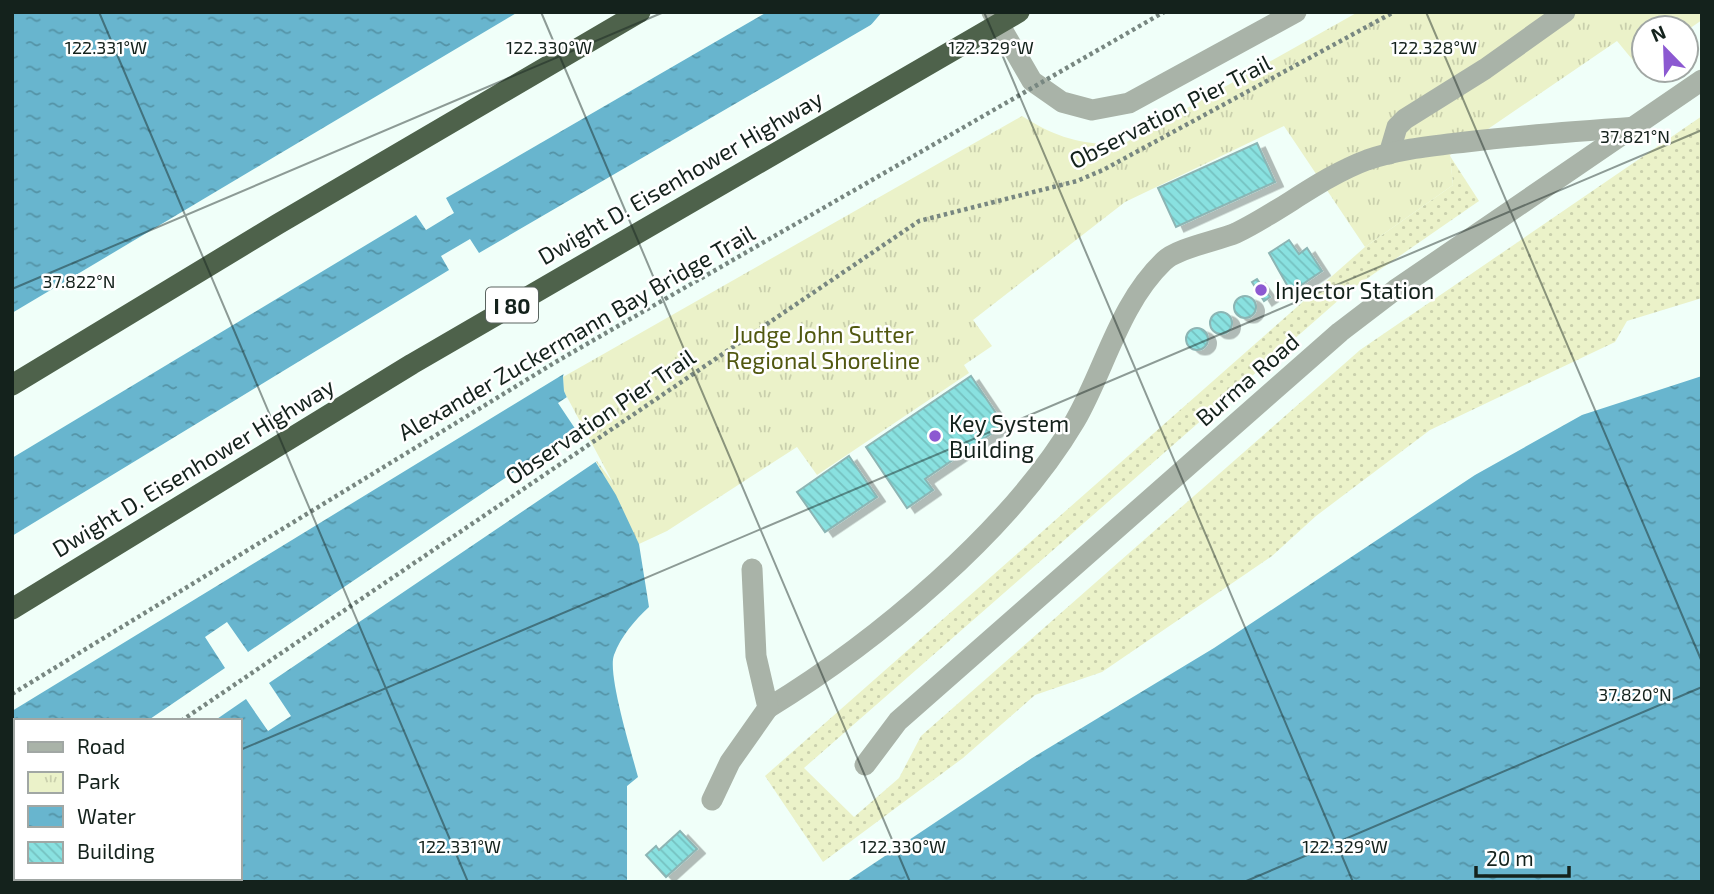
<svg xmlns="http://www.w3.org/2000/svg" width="1714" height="894" font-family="'Exo 2',sans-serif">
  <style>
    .grass { fill: url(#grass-dots) }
    .park { fill: url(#park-tufts) }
    .water { fill: url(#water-ripples); fill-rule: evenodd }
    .pier { fill: #f0fff9 }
    .building { fill: url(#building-back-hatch); stroke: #8cb5b4; stroke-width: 2; filter: url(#shadow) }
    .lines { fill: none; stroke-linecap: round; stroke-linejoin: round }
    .path { stroke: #788781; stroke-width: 4.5; stroke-dasharray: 3.5 3.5; stroke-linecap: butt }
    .minor { stroke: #a9b3a8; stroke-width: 21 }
    .highway { stroke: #4e624b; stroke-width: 21 }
    .path-bridge { stroke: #788781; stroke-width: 4.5; stroke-dasharray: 3.5 3.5; stroke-linecap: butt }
    .highway-bridge { stroke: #4e624b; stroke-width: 21 }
    .ticks { fill: none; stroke: #14221c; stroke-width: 2; stroke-opacity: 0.45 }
    .poi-dot { fill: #8c59d1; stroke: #fff; stroke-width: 2.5 }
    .labels { text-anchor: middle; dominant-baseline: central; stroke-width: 5; stroke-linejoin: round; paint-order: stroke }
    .shield { fill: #fff; stroke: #5a6460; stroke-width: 2 }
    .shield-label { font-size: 21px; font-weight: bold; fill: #14221c }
    .street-label { font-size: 23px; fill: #14221c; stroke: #fff }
    .poi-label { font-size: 23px; fill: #14221c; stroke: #fff; text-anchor: start }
    .park-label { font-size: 23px; fill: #515810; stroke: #fff }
    .ticks-label { font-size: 18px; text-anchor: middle; fill: #14221c; stroke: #fff; stroke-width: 5; stroke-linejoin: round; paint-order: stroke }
  </style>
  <defs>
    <pattern id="grass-dots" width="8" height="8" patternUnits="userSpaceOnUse" patternTransform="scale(1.75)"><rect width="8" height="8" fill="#ebf2c9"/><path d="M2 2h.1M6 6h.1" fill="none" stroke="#c9cfac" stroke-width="1.8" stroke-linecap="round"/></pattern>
    <pattern id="park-tufts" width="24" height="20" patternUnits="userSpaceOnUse" patternTransform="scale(1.75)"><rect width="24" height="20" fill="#ebf2c9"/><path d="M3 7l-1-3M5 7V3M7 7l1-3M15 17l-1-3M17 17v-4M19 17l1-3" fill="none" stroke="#c9cfac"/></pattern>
    <pattern id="water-ripples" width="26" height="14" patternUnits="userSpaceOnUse" patternTransform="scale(1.75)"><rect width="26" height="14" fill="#68b5ce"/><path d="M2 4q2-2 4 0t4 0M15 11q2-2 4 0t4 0" fill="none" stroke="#5493a6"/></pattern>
    <pattern id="building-back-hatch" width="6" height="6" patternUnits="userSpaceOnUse" patternTransform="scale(1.75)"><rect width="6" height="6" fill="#89e1e0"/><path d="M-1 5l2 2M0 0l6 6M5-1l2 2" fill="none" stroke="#75c1c0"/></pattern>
    <filter id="shadow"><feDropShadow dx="8" dy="4.5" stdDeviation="0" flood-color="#0004"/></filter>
  </defs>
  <rect width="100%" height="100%" fill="#f0fff9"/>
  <polygon class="grass" points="1702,116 1702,298 1627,321 1615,342 1430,430 1316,516 1272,556 1102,672 1035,695 963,758 823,862 765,776 1365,247 1453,185 1450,156 1479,201 1349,291 804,768 854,817 899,778 921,736 1360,350"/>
  <path class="park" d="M1358 12H1702V20L1686 31V28H1644V59L1636 64 1617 41 1450 155 1453 185 1365 247 1284 126 1125 202 973 320 992 346 964 365 969 373 817 475 797 447 667 531 639 544 581 432 564 391 563 377 1022 116C1055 137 1085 147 1125 143Z"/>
  <g class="water">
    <path d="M12 12H882L853 46 656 194 619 230 572 325 563 377 564 391 595 461 616 495 639 544 649 607C635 620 621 636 614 655 607 674 632 754 638 777L627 786V882H12ZM16 721H240V878H16Z"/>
    <polygon points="1702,376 1702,882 846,882 1032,758 1214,648 1475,475 1582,415"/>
  </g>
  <g class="pier">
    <polygon points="518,12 767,12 446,198 454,213 426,230 416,215 12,458 12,313"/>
    <polygon points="881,19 856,49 798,99 659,197 622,232 596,278 575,326 567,372 12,711 12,536 449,270 441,256 470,239 479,253"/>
    <polygon points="567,397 613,483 597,461 269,683 291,716 268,731 246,699 214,721 147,721 225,668 205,637 227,622 248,652 576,430 558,403"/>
  </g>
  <g class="building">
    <polygon points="1257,143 1275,182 1176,227 1158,188"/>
    <polygon points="1289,240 1299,254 1307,248 1322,271 1291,292 1269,253"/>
    <polygon points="1257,279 1270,297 1264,301 1252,282"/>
    <circle cx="1245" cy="307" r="11"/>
    <circle cx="1221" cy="323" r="11"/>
    <circle cx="1197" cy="339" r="11"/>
    <polygon points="971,376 1004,425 925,479 933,490 907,508 866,447"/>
    <polygon points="849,456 877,497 825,532 797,492"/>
    <polygon points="680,831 697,849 666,877 646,855 656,846 659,850"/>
  </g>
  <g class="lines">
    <g class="path">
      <polyline points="181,721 919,221 1077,181 1103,170 1394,12"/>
      <polyline points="12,835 16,833"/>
    </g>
    <g class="minor">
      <polyline points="992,12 1032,81 1062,102 1092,110 1129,103 1296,12"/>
      <polyline points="1389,154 1397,127 1405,119 1485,69 1565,12"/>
      <path d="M768 708C876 642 1010 531 1075 421 1105 369 1119 304 1164 261 1177 248 1217 241 1236 233 1280 212 1321 177 1367 160 1399 149 1432 146 1466 142 1523 135 1580 131 1637 127"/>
      <polyline points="865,765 898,721 1340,332 1395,290 1702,80"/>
      <polyline points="712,800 730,762 768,708 756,656 752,569"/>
    </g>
    <polyline class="highway" points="12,385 278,224 640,12"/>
    <polyline class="path-bridge" points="12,694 559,360 1164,12"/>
    <polyline class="highway-bridge" points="12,609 412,364 1019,12"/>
  </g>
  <path class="ticks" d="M99 12 468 882M541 12 910 882M984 12 1353 882M1426 12 1702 662M12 289 664 12M240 750 1702 130M12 847 16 845M12 851 16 859M24 878 25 882M1244 882 1702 687"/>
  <g class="poi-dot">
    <circle cx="1261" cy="290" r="7"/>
    <circle cx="935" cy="436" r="7"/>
  </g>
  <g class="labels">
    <rect class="shield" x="486" y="287.5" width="52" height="35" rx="5"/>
    <g class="shield-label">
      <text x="512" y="305">I 80</text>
    </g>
    <g class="street-label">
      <text transform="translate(1170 111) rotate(-27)">Observation Pier Trail</text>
      <text transform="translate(680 177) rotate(-30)">Dwight D. Eisenhower Highway</text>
      <text transform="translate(576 332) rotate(-30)">Alexander Zuckermann Bay Bridge Trail</text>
      <text transform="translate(1247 379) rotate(-41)">Burma Road</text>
      <text transform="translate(600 416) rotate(-34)">Observation Pier Trail</text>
      <text transform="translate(193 467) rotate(-31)">Dwight D. Eisenhower Highway</text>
    </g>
    <g class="poi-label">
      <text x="1275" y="290">Injector Station</text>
      <text x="949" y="423">Key System<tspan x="949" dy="26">Building</tspan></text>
    </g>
    <g class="park-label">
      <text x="823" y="334">Judge John Sutter<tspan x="823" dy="26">Regional Shoreline</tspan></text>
    </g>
  </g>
  <g class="ticks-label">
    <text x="106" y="54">122.331°W</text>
    <text x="549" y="54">122.330°W</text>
    <text x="991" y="54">122.329°W</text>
    <text x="1434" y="54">122.328°W</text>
    <text x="1635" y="143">37.821°N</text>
    <text x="79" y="288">37.822°N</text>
    <text x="1635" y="701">37.820°N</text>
    <text x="460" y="853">122.331°W</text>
    <text x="903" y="853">122.330°W</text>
    <text x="1345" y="853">122.329°W</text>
  </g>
  <rect width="1714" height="894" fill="none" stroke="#14221c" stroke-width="28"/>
  <rect x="14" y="719" width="228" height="161" fill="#ffffff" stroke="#a1a7a4" stroke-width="2"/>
  <rect x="28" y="742" width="35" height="10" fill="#a9b3a8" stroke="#a1a7a4" stroke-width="2"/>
  <text x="77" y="754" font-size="21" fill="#14221c">Road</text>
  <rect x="28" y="772" width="35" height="21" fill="url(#park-tufts)" stroke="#a1a7a4" stroke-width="2"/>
  <text x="77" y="789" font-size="21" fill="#14221c">Park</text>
  <rect x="28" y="806" width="35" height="21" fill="url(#water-ripples)" stroke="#a1a7a4" stroke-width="2"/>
  <text x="77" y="824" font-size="21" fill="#14221c">Water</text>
  <rect x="28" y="842" width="35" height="21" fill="url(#building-back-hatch)" stroke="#a1a7a4" stroke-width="2"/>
  <text x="77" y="859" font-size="21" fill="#14221c">Building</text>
  <g transform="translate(1665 49) rotate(337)"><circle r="33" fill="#ffffff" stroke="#a1a7a4" stroke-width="2"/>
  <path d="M0-5L12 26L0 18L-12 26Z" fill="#8c59d1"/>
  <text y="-10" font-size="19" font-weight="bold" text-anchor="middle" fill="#14221c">N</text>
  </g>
  <path d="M1476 866v10h93v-10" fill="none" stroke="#14221c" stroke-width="3.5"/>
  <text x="1486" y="866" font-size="21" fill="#14221c" stroke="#ffffff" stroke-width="5" paint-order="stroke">20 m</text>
</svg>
